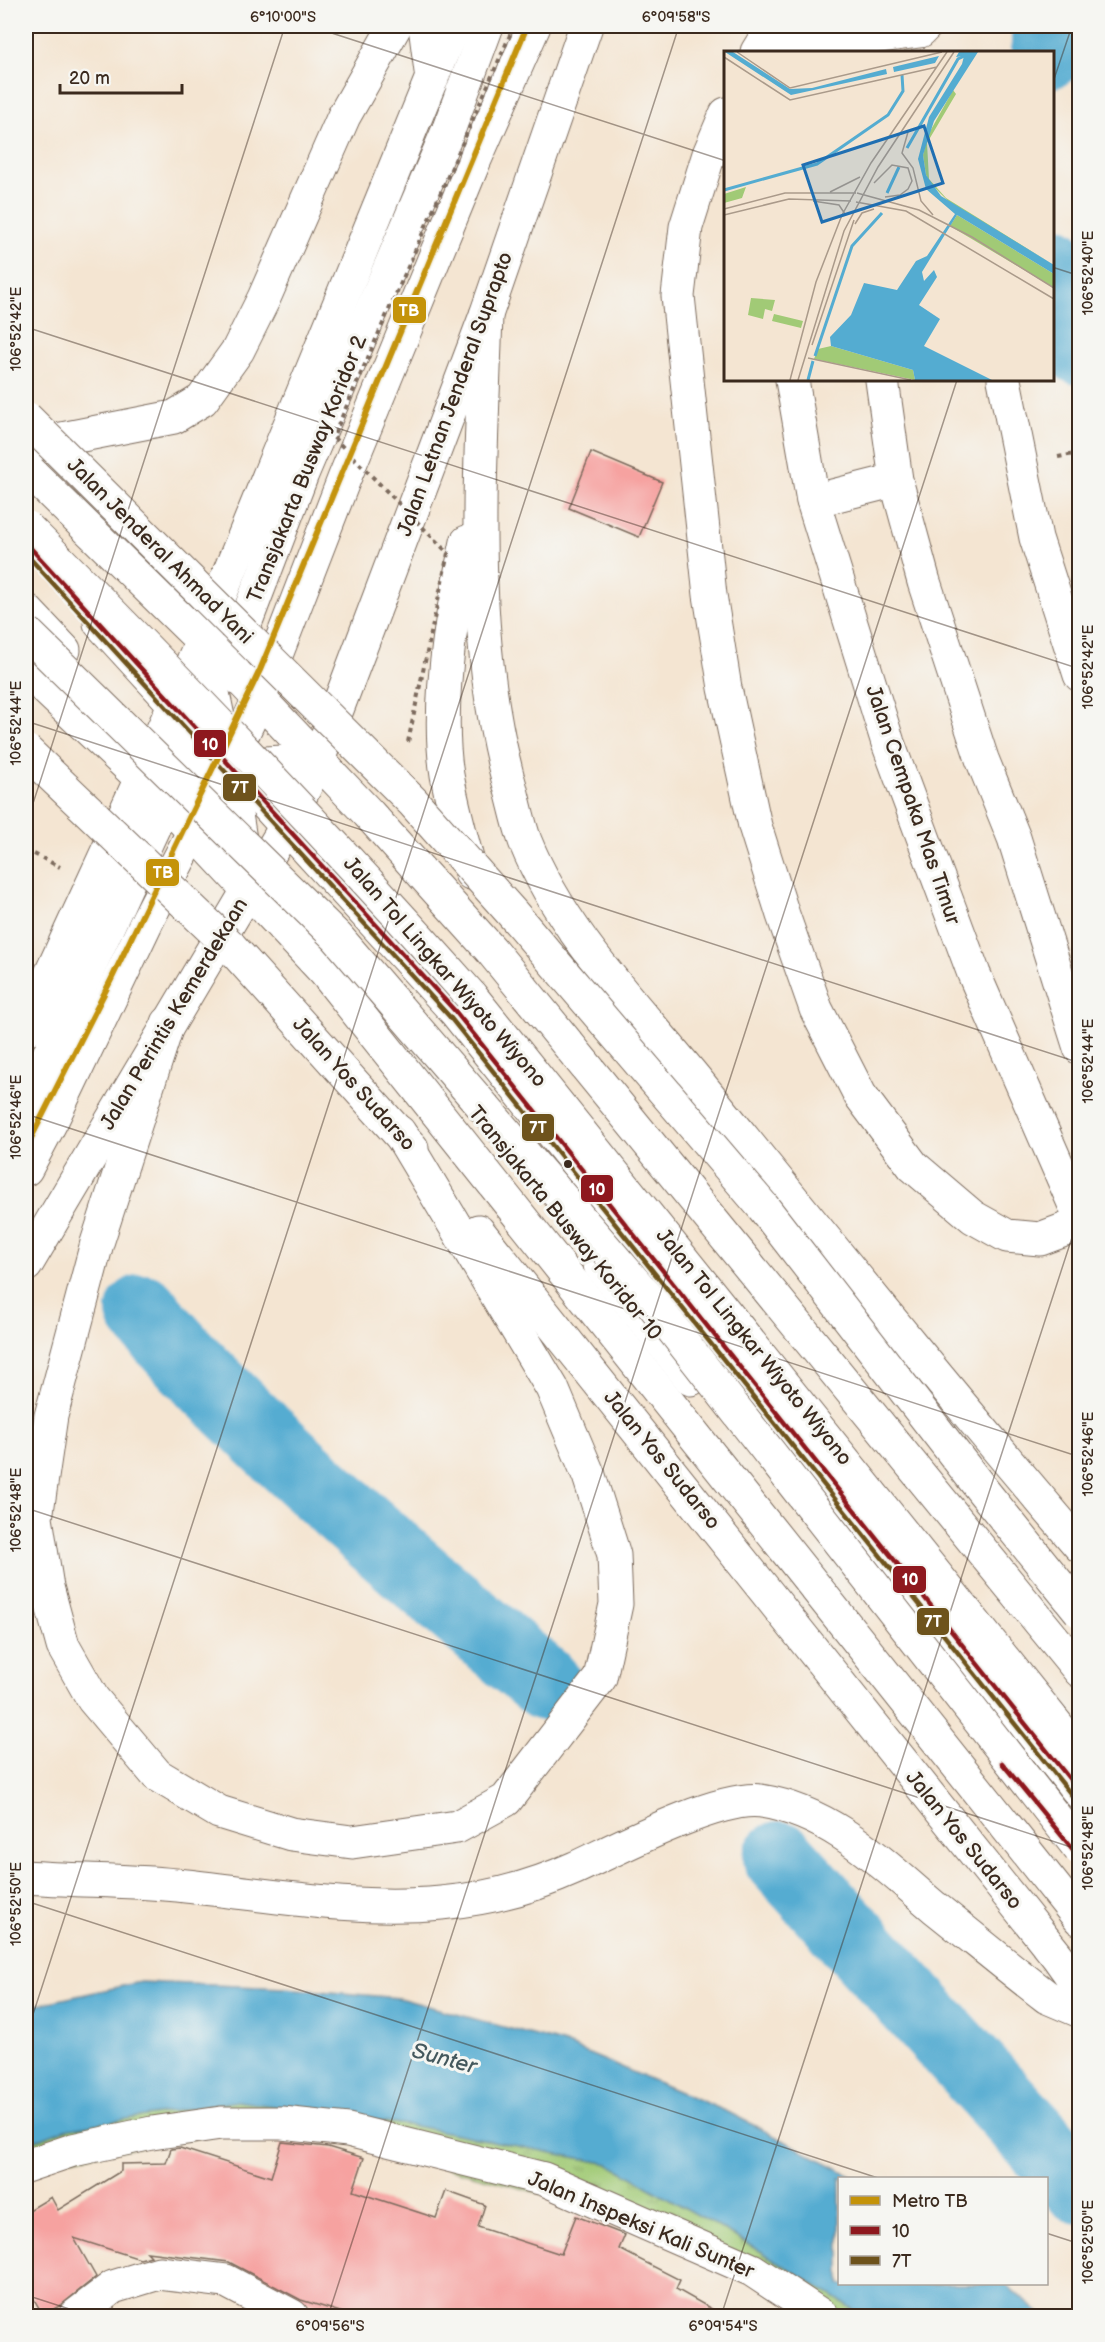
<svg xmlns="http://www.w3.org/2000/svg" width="1105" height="2342" font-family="'Balsamiq Sans',sans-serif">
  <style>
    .grass { fill: url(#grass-tufts); stroke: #6e7a4a; stroke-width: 1.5 }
    .water { fill: #54acd1; stroke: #486b78; stroke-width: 1.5 }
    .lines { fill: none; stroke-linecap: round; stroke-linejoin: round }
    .river { stroke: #54acd1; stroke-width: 74 }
    .building { fill: #f6a2a0 }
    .minor-casing { stroke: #7c6b5d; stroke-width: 35 }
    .major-casing { stroke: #7c6b5d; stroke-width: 35 }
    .highway-casing { stroke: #7c6b5d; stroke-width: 35 }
    .path { stroke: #7c6b5d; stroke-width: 4; stroke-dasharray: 4.5 4.5; stroke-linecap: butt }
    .minor { stroke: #fff; stroke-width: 33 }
    .major { stroke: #fff; stroke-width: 33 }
    .highway { stroke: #fff; stroke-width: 33 }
    .highway-bridge-casing { stroke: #7c6b5d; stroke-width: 35; stroke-linecap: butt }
    .path-bridge { stroke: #7c6b5d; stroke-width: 4; stroke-dasharray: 4.5 4.5; stroke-linecap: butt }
    .highway-bridge { stroke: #fff; stroke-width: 33 }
    .bus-1-casing { stroke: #f6f6f2; stroke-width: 9 }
    .bus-2-casing { stroke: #f6f6f2; stroke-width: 9 }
    .bus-1 { stroke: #8e181e; stroke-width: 4.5 }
    .bus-2 { stroke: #6e531c; stroke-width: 4.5 }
    .metro-1-casing { stroke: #f6f6f2; stroke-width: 10 }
    .metro-1 { stroke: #c49309; stroke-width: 6 }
    .ticks { fill: none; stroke: #3b2a1e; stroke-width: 1.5; stroke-opacity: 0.45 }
    .bus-dot { fill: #3b2a1e; stroke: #f6f6f2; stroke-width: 2 }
    .labels { text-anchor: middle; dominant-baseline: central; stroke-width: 6; stroke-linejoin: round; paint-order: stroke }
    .street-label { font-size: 21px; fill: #3b2a1e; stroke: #f6f6f2 }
    .water-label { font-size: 22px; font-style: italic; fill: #44585d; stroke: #f6f6f2 }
    .inset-river { fill: none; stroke: #54acd1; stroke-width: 3 }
    .inset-road { fill: none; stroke: #aa9a8a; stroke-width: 1.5 }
    .view { fill: #1f6fb2; fill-opacity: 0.15; stroke: #1f6fb2; stroke-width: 3 }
    .inset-edge { fill: none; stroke: #3b2a1e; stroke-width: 3 }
    .line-badge { stroke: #f6f6f2; stroke-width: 2 }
    .badge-label { font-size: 16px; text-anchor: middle; font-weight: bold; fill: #fff }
    .neatline { fill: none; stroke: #3b2a1e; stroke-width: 2 }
    .ticks-label { font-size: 15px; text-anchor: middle; fill: #3b2a1e }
  </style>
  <defs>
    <pattern id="grass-tufts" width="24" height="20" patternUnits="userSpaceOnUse" patternTransform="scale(1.5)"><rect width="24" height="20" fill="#a1ca76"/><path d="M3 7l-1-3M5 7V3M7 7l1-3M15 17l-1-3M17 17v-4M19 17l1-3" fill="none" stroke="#84a460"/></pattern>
  </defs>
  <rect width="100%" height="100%" fill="#f6f6f2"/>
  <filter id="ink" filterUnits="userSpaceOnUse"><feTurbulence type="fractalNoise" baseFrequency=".0167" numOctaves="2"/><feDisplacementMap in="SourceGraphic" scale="12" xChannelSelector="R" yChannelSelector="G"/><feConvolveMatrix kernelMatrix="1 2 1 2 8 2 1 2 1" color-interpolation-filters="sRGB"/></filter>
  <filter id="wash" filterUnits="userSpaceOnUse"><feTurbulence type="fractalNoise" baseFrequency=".008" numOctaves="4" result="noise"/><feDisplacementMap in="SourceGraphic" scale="24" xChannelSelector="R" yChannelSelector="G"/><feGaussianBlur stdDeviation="1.35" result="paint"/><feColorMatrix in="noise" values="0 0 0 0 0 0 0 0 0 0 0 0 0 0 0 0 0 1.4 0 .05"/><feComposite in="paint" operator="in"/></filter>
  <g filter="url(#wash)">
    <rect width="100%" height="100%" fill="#f4e5d2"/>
    <polygon class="grass" points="237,2101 421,2127 609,2164 762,2252 864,2316 822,2316 623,2216 282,2123 26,2166 26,2144 65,2129"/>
    <polygon class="water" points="141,1982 285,1988 399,1998 565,2044 728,2112 856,2178 840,2178 840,2284 1005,2284 1043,2316 864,2316 762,2252 609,2164 421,2127 237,2101 65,2129 26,2144 26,2007"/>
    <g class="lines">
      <g class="river">
        <polyline points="1048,26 1048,52"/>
        <polyline points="1052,263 1080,348"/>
        <path d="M143 1311C177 1354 217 1391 256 1429 349 1518 447 1601 545 1684"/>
        <polyline points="780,1858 1080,2187"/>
      </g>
    </g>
    <g id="blocks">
      <g class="building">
        <polygon points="591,452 662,482 639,537 569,508"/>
        <polygon points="282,2142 328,2147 364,2158 353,2191 436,2218 446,2191 485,2205 478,2227 561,2254 576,2216 625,2235 619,2249 680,2280 676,2289 724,2316 353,2316 301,2300 229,2262 147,2252 151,2256 140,2259 74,2238 96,2277 61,2305 43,2315 26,2285 26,2212 51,2197 58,2210 121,2171 121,2164 166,2163 171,2149 180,2148 271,2177"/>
      </g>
    </g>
  </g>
  <g filter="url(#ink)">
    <use href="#blocks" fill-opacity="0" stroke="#7c6b5d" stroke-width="1.5"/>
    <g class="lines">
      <defs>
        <g id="minor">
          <polyline points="757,52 765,39 834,42 920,31 925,26"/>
          <polyline points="726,114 709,154 686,227 678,296 710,595 725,688 755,826 783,915 816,1009 860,1095 913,1166 973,1217 1007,1236 1040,1239 1080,1224"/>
          <polyline points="792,380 813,501 888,743 974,974 1080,1217"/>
          <polyline points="882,380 896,480 924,582 982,759 1014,838 1080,1048"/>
          <polyline points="1004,380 1036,538 1080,675"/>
          <polyline points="813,501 896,480"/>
          <polyline points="26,610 64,650"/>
          <polyline points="100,623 455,1011 1080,1793"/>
          <polyline points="232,658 302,474 448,131 487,26"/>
          <polyline points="26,1104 206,713"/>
          <polyline points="26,1169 53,1118 148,919 228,765 259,699 344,479 473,164 534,26"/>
          <polyline points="600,1265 691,1379"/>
          <polyline points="26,2166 73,2150 152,2133 221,2123 282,2123 348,2130 544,2179 752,2270 822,2316"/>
          <polyline points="75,2316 113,2287 159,2273 226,2281 292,2316"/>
        </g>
        <g id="major">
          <polyline points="425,26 432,79"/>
          <polyline points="205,632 453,26"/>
          <polyline points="318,760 486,315 586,26"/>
        </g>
        <g id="highway">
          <path d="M486 315C481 469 468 628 508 779 514 799 518 822 525 841 563 936 642 1012 705 1091 829 1244 952 1397 1080 1546"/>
          <polyline points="26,446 174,417 202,400 238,350 264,298 344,116 395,26"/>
          <polyline points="26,468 229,667 368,813 491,950 1080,1671"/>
          <path d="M467 542C452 610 436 706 447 775 453 808 462 841 471 873"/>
          <polyline points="202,640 228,765 243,858"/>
          <polyline points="26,670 165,801 325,972 1080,1919"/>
          <polyline points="146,777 228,765 318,760"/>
          <polyline points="229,945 412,1148"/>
          <polyline points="470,995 1080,1754"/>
          <polyline points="168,1023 97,1243 51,1416 36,1518 47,1587 63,1646 93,1699 157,1775 219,1812 291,1834 352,1842 457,1827 506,1800 600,1678 616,1604 614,1555 589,1476 552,1388 399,1132"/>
          <path d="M26 1029C84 899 147 771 202 640"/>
          <polyline points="478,1231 1058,1957 1080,1988"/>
          <polyline points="26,1265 285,828 318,760"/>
          <path d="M26 1877C79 1881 133 1880 186 1886 271 1895 355 1911 441 1903 486 1899 533 1887 575 1868 616 1849 719 1795 761 1801 831 1812 882 1863 934 1907 972 1937 1009 1968 1047 1997L1080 2011"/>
        </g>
      </defs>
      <use href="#minor" class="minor-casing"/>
      <use href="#major" class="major-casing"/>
      <use href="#highway" class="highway-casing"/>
      <g class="path">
        <polyline points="1058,457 1080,453"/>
        <polyline points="26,850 60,867"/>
      </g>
      <use href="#minor" class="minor"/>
      <use href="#major" class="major"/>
      <use href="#highway" class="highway"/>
      <defs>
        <g id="highway-bridge">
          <polyline points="26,418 413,802 512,913 763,1207 983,1491 1080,1611"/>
          <path d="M26 527C178 679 327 834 470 995"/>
          <polyline points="26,632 337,937 649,1299 1080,1849"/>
          <polyline points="26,751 229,945"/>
        </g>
      </defs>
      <use href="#highway-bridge" class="highway-bridge-casing"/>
      <polyline class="path-bridge" points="408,742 448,553 333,437 514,26"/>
      <use href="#highway-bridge" class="highway-bridge"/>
      <defs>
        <g id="bus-1">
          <polyline points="26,543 455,1011 1080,1792"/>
          <polyline points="1002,1763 1080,1858"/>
        </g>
        <polyline id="bus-2" points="26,554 449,1016 1074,1798"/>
      </defs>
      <use href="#bus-1" class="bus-1-casing"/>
      <use href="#bus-2" class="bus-2-casing"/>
      <use href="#bus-1" class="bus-1"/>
      <use href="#bus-2" class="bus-2"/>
      <defs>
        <polyline id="metro-1" points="26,1148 111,980 260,670 527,26"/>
      </defs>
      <use href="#metro-1" class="metro-1-casing"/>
      <use href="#metro-1" class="metro-1"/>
    </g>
  </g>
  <path class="ticks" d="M310 26 726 161M1052 85 1072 26M1052 267 1080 276M26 327 1080 669M26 721 1080 1063M26 825 285 26M26 1114 1080 1457M26 1508 1080 1850M26 1901 878 2178M26 2036 679 26M1046 2233 1080 2244M26 2295 91 2316M328 2316 957 380M721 2316 1080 1213"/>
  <circle class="bus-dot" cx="568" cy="1164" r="5"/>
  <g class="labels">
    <g class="street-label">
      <text transform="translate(455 394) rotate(-70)">Jalan Letnan Jenderal Suprapto</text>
      <text transform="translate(307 469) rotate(-68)">Transjakarta Busway Koridor 2</text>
      <text transform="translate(160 551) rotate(45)">Jalan Jenderal Ahmad Yani</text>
      <text transform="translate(913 805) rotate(71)">Jalan Cempaka Mas Timur</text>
      <text transform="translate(445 972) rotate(49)">Jalan Tol Lingkar Wiyoto Wiyono</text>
      <text transform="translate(174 1014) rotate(-59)">Jalan Perintis Kemerdekaan</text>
      <text transform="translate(354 1084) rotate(48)">Jalan Yos Sudarso</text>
      <text transform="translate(565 1223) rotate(51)">Transjakarta Busway Koridor 10</text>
      <text transform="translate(754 1347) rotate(51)">Jalan Tol Lingkar Wiyoto Wiyono</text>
      <text transform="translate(662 1460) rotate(51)">Jalan Yos Sudarso</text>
      <text transform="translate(964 1840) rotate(51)">Jalan Yos Sudarso</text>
      <text transform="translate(641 2225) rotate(23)">Jalan Inspeksi Kali Sunter</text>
    </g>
    <g class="water-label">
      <text transform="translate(444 2059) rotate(15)">Sunter</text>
    </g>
  </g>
  <g transform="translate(724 51)">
    <rect width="330" height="330" fill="#f4e5d2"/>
    <path d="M229 39 232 43 203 92 205 128 222 147 325 211 330 214 227 153 206 132 202 124 199 104 204 84ZM22 136 18 147 0 152V143ZM233 164 330 223V237L226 175ZM27 247 51 249 48 260 41 258 39 268 24 264ZM50 263 79 270 77 277 48 270Z" fill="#a1ca76"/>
    <path d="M107 295 189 319 191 329 90 308 94 298Z" fill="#a1ca76"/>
    <path d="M1 1H9L66 38 88 37 162 18 163 23 67 44ZM235 1H254L210 70 199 104 202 124 217 145 330 214V223L233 164 198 221 200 230 210 219 213 226 195 254 216 268 200 295 268 329H191L189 319 107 295 106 286 127 264 140 232 173 239 192 210 203 205 231 163 202 138 194 108 205 66 238 13 240 5 232 6ZM215 5 211 12 170 21 169 16Z" fill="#54acd1"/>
    <path class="inset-river" d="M183 97 234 8 249 1M0 139 93 113 164 64 179 40 178 24M163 142 175 116M91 305 128 195 158 162M84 329 89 310"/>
    <path class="inset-road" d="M13 1 66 37 218 1M0 6 66 49 213 16M184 81 178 102 189 117 197 150 209 164M150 132 168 114 184 117 188 130 184 138 176 144 161 146M106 141 136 126M133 142 195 159 248 186 330 237M89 150 115 154 121 163M132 151 182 160 330 248M0 158 61 142H132M0 164 65 148 127 150M131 173 138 162 150 158M88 294 130 169M84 307 187 329M66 329 92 231 118 164 147 112 223 1M74 329 120 180 154 116 230 1"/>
    <path class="view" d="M200 75 219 132 98 171 79 114Z"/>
    <rect width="330" height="330" class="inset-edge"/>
  </g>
  <g class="line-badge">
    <rect x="392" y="296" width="35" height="28" rx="6" fill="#c49309"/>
    <rect x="193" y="729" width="34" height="29" rx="6" fill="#8e181e"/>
    <rect x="222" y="773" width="35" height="29" rx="6" fill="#6e531c"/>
    <rect x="145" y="858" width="35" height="29" rx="6" fill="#c49309"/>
    <rect x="521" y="1113" width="34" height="29" rx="6" fill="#6e531c"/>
    <rect x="580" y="1174" width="34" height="29" rx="6" fill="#8e181e"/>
    <rect x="892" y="1565" width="35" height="29" rx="6" fill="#8e181e"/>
    <rect x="916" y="1607" width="34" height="29" rx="6" fill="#6e531c"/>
  </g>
  <g class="badge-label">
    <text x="409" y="316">TB</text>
    <text x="210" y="750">10</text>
    <text x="240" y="793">7T</text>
    <text x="163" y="878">TB</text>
    <text x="538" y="1133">7T</text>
    <text x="597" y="1195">10</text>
    <text x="910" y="1585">10</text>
    <text x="933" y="1627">7T</text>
  </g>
  <rect width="1105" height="2342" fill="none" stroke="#f6f6f2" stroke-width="66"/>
  <rect x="838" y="2177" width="210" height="108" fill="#f6f6f2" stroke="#aba49d" stroke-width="1.5"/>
  <rect x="850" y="2196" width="30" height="9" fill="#c49309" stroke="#aba49d" stroke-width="1.5"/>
  <text x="892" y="2207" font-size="18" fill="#3b2a1e">Metro TB</text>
  <rect x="850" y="2226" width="30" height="9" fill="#8e181e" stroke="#aba49d" stroke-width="1.5"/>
  <text x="892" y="2237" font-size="18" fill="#3b2a1e">10</text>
  <rect x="850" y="2256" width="30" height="9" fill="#6e531c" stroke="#aba49d" stroke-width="1.5"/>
  <text x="892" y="2267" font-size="18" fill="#3b2a1e">7T</text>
  <path d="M60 84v9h122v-9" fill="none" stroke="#3b2a1e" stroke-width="3"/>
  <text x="69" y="84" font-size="18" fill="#3b2a1e" stroke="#f6f6f2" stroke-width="4.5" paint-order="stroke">20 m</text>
  <rect x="33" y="33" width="1039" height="2276" class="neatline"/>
  <g class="ticks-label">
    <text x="283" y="22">6°10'00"S</text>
    <text x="676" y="22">6°09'58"S</text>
    <text transform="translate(1088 273) rotate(-90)" y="5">106°52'40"E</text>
    <text transform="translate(16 329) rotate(-90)" y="5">106°52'42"E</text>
    <text transform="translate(1088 667) rotate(-90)" y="5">106°52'42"E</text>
    <text transform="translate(16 723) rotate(-90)" y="5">106°52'44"E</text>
    <text transform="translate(1088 1061) rotate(-90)" y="5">106°52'44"E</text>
    <text transform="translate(16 1117) rotate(-90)" y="5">106°52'46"E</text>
    <text transform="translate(1088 1454) rotate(-90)" y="5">106°52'46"E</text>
    <text transform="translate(16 1510) rotate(-90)" y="5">106°52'48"E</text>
    <text transform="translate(1088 1848) rotate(-90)" y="5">106°52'48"E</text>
    <text transform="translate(16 1904) rotate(-90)" y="5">106°52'50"E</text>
    <text transform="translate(1088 2242) rotate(-90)" y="5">106°52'50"E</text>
    <text x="330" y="2331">6°09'56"S</text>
    <text x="723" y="2331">6°09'54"S</text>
  </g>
</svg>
